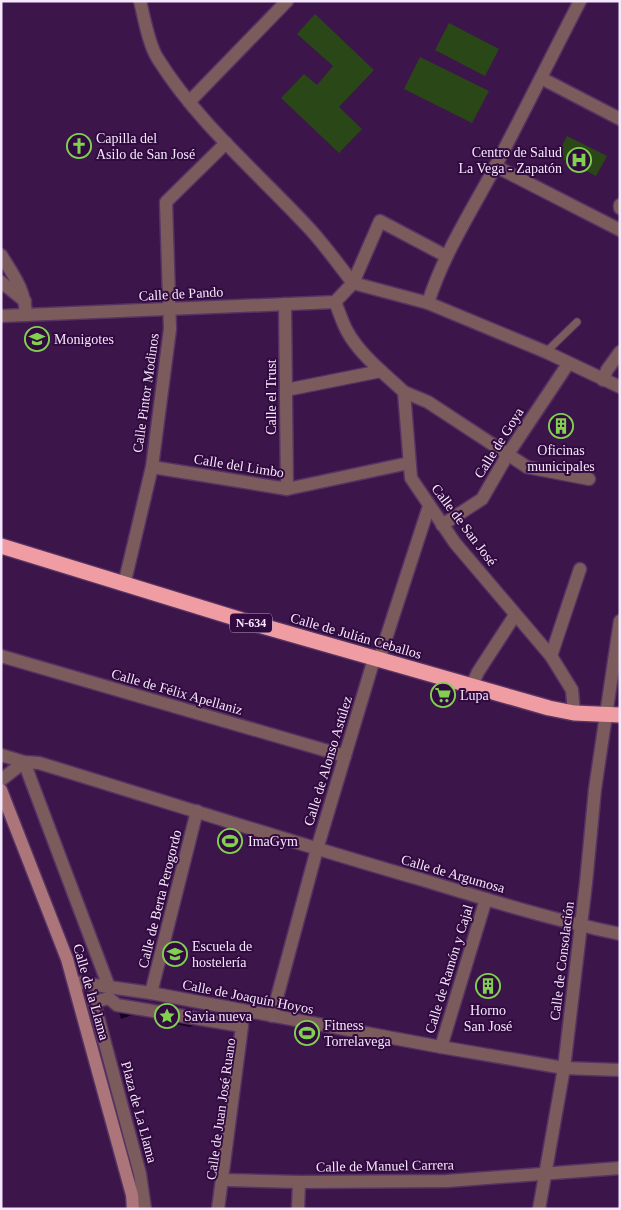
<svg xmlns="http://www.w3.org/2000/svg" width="621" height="1210" font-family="Georgia,serif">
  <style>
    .green { fill: #2a4718 }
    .water { fill: #1b0025 }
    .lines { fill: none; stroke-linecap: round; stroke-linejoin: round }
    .lane-casing { stroke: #563363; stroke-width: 9 }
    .street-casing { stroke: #563363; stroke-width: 15 }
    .secondary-casing { stroke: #563363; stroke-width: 15 }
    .highway-casing { stroke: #563363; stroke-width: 18 }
    .lane { stroke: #7c5b5d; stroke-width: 7 }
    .street { stroke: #7c5b5d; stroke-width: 12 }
    .secondary { stroke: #ab7579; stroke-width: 12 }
    .highway { stroke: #ef9ca2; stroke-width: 15 }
    .labels { text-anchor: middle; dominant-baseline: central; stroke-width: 4; stroke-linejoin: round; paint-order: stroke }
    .shield { fill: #310a3f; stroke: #bba5c3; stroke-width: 1 }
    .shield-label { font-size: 12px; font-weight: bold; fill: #f6e8fc }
    .poi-label { font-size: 14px; fill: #f6e8fc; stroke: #310a3f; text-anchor: start }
    .street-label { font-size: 14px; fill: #f6e8fc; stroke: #310a3f }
  </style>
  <rect width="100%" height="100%" fill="#3c154a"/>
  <g class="green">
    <polygon points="315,14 374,70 339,107 362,129 339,153 281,98 304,74 317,85 333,66 297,34"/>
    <polygon points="449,23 499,49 485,76 435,50"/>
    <polygon points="420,57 489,91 472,123 404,89"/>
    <polygon points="567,136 607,156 596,176 569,162 572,156 568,154 565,160 557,156"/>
  </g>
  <polygon class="water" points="117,1005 208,1021 189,1027 135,1014 121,1019"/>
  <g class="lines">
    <defs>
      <polyline id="lane" points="546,352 577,322"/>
      <g id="street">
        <path d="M140 1C144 17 149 46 158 59 198 123 257 172 308 227 324 244 338 264 353 283"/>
        <polyline points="541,78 620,119"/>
        <polyline points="189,102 287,1"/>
        <polyline points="495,166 620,230"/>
        <polyline points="620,205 620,208"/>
        <path d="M1 255C14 276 25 290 26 315"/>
        <polyline points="1,282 25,301"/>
        <polyline points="353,283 428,303 546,352 620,387"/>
        <path d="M335 302C339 311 342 322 347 331 360 355 384 373 404 392L411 478 455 543 551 656 572 690 574 713"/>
        <path d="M428 303C443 255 471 212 495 167 524 112 551 57 580 1"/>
        <polyline points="285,304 287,489"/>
        <polyline points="1,316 335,302 353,283 380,221 446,256"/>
        <polyline points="603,380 607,370 620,352"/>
        <polyline points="286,390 381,371"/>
        <polyline points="404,392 428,402 527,467 589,479"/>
        <polyline points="152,467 287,489 409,463"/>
        <polyline points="442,525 482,499 508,454 568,364"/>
        <polyline points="124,585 152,467 170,329 166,202 226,143"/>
        <polyline points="1,656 345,756"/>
        <polyline points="551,656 580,569"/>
        <polyline points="379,660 429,506"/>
        <polyline points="472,685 478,672 515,615"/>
        <path d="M1 755 24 762 39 763C167 802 294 843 423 880 488 900 553 920 620 934"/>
        <polyline points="24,762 109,987"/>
        <polyline points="1,780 24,762"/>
        <polyline points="74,982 151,993 441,1047 564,1068 620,1070"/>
        <polyline points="151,993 197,811"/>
        <polyline points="272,1016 317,849 374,659"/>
        <polyline points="441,1047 486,899"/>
        <polyline points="226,1180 299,1182 447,1181 620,1168"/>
        <polyline points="145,1209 140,1174 94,1002 109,998 117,1005 242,1026 218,1209"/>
        <polyline points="298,1209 299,1182"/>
        <polyline points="539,1209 564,1068 586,883 595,789 620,621"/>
      </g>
      <polyline id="secondary" points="1,790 67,959 132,1195 133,1209"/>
      <polyline id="highway" points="1,546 245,621 549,708 574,713 620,715"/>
    </defs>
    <use href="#lane" class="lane-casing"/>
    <use href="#street" class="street-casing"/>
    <use href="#secondary" class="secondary-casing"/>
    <use href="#highway" class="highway-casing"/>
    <use href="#lane" class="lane"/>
    <use href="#street" class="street"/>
    <use href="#secondary" class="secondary"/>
    <use href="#highway" class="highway"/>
  </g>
  <defs>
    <symbol id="church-ring" viewBox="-11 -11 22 22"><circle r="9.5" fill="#310a3f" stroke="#82d050" stroke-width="1.5"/><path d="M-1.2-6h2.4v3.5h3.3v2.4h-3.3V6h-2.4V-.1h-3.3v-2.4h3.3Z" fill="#82d050"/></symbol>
    <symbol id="hospital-ring" viewBox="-11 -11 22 22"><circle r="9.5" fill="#310a3f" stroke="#82d050" stroke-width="1.5"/><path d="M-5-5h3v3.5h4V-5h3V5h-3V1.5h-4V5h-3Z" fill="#82d050"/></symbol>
    <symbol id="school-ring" viewBox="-11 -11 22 22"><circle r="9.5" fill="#310a3f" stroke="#82d050" stroke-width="1.5"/><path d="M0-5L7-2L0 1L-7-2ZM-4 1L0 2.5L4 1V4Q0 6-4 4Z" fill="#82d050"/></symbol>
    <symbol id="building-ring" viewBox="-11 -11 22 22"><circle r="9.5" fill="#310a3f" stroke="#82d050" stroke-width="1.5"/><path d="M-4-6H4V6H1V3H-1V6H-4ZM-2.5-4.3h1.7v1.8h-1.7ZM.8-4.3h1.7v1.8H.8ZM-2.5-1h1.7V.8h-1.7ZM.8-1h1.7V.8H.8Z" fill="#82d050"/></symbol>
    <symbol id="supermarket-ring" viewBox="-11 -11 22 22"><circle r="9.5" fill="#310a3f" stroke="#82d050" stroke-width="1.5"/><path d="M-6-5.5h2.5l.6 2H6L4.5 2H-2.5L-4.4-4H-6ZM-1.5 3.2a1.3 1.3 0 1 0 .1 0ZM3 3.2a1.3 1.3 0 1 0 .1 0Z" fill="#82d050"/></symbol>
    <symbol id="stadium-ring" viewBox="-11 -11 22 22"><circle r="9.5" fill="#310a3f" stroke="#82d050" stroke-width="1.5"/><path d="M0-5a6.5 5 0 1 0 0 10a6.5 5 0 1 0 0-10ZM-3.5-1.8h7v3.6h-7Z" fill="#82d050"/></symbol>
    <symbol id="sight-ring" viewBox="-11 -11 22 22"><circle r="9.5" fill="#310a3f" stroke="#82d050" stroke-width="1.5"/><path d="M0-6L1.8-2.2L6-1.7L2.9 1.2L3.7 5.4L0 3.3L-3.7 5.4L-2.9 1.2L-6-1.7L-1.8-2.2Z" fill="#82d050"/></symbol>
  </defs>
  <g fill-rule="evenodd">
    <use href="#church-ring" x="65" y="132" width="28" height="28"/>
    <use href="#hospital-ring" x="565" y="146" width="28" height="28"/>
    <use href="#school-ring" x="23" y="325" width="28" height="28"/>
    <use href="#building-ring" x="547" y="412" width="28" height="28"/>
    <use href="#supermarket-ring" x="429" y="681" width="28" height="28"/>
    <use href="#stadium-ring" x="216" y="827" width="28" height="28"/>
    <use href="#school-ring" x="161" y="940" width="28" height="28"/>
    <use href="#building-ring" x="474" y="972" width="28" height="28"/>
    <use href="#sight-ring" x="153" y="1002" width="28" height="28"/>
    <use href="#stadium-ring" x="293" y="1019" width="28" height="28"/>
  </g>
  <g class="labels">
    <rect class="shield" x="230" y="613.5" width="42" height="19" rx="4"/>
    <g class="shield-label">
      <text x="251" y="623">N-634</text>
    </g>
    <g class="poi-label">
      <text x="96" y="138">Capilla del<tspan x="96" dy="16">Asilo de San José</tspan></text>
      <text x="562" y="152" text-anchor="end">Centro de Salud<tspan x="562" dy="16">La Vega - Zapatón</tspan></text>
      <text x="54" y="339">Monigotes</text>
      <text x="561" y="450" text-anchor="middle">Oficinas<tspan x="561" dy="16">municipales</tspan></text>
      <text x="460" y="695">Lupa</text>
      <text x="248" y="841">ImaGym</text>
      <text x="192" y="946">Escuela de<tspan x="192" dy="16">hostelería</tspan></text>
      <text x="488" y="1010" text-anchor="middle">Horno<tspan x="488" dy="16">San José</tspan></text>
      <text x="184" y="1016">Savia nueva</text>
      <text x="324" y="1025">Fitness<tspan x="324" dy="16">Torrelavega</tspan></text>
    </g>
    <g class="street-label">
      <text transform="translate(181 294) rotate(-3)">Calle de Pando</text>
      <text transform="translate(146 393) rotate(-82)">Calle Pintor Modinos</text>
      <text transform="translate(271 397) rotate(-90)">Calle el Trust</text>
      <text transform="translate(499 443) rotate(-58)">Calle de Goya</text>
      <text transform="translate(239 466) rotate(9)">Calle del Limbo</text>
      <text transform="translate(464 525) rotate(53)">Calle de San José</text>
      <text transform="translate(356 636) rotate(16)">Calle de Julián Ceballos</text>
      <text transform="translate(177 692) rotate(16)">Calle de Félix Apellaniz</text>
      <text transform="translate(328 761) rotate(-73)">Calle de Alonso Astúlez</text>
      <text transform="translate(453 874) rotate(16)">Calle de Argumosa</text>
      <text transform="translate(160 899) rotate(-76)">Calle de Berta Perogordo</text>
      <text transform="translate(562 961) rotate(-83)">Calle de Consolación</text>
      <text transform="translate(449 969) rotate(-73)">Calle de Ramón y Cajal</text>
      <text transform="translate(91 992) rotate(74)">Calle de la Llama</text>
      <text transform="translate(248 997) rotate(11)">Calle de Joaquín Hoyos</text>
      <text transform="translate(221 1109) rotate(-82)">Calle de Juan José Ruano</text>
      <text transform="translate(139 1112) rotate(75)">Plaza de La Llama</text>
      <text transform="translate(385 1166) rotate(-1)">Calle de Manuel Carrera</text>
    </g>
  </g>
  <rect width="621" height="1210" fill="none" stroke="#f6e8fc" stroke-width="5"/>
</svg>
